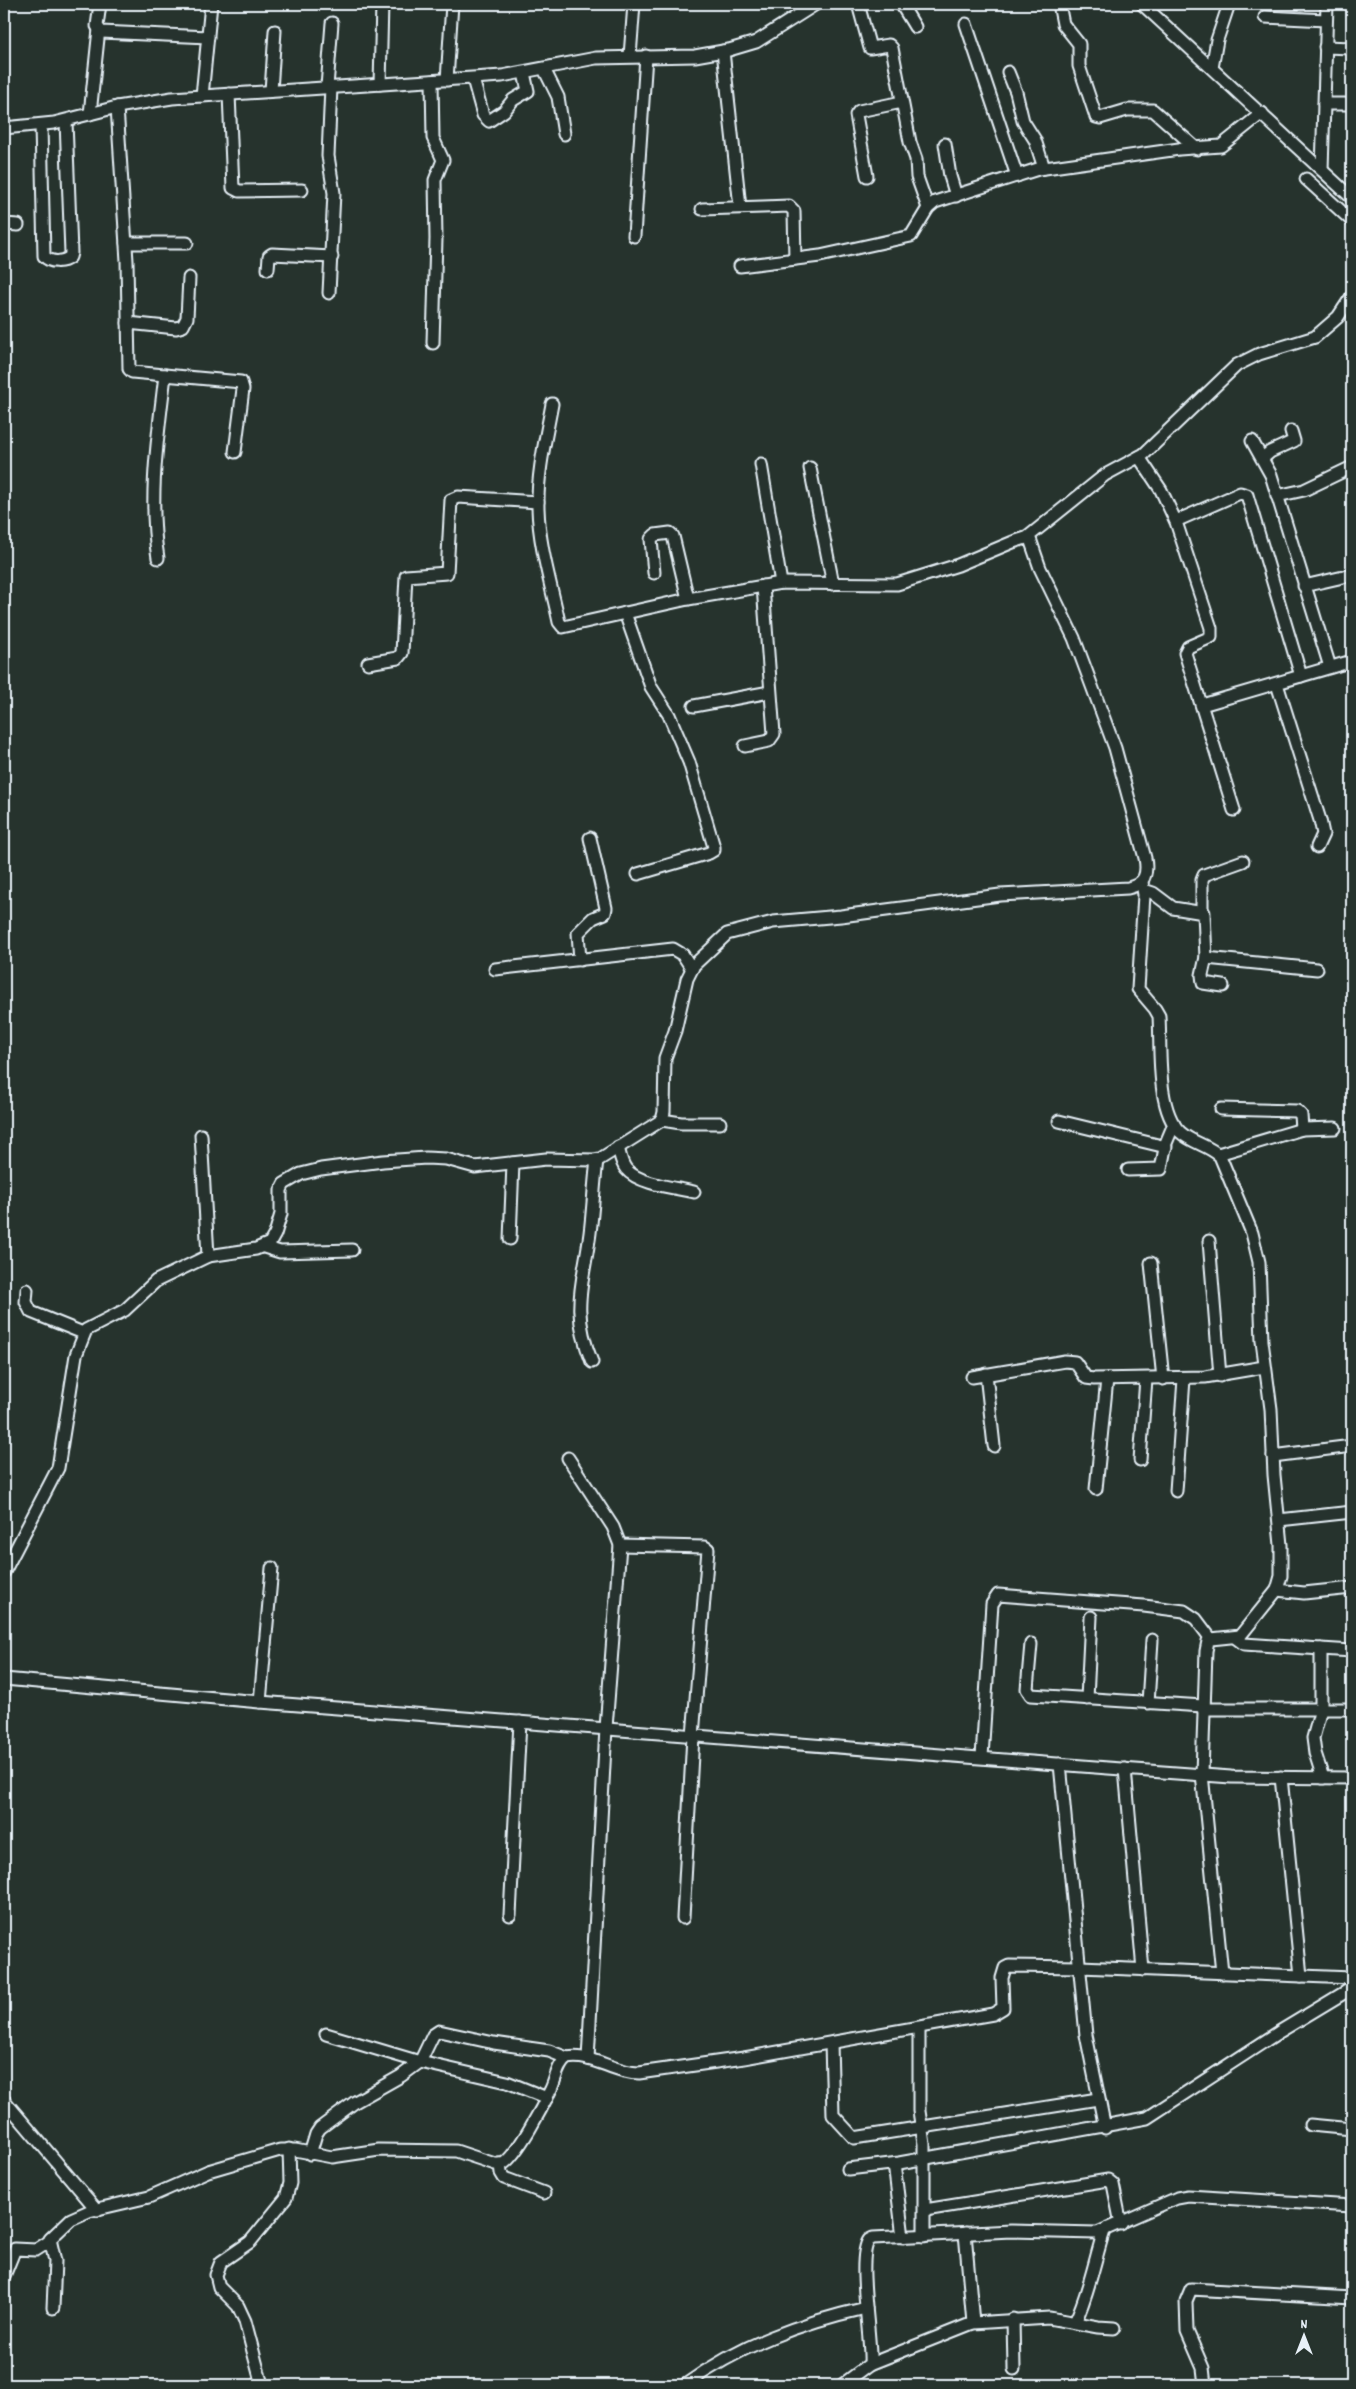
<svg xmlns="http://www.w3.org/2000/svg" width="1356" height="2389" font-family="Dekko,sans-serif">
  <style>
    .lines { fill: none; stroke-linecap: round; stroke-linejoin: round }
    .minor-casing { stroke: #e8f1f8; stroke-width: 15 }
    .minor { stroke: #26332d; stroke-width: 11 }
  </style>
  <rect width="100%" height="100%" fill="#26332d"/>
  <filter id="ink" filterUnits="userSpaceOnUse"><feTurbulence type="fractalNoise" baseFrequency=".02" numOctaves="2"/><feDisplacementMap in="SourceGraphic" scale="10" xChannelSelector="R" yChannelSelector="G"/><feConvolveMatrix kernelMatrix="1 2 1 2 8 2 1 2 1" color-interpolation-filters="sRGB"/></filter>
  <g filter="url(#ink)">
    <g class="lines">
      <defs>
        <g id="minor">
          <polyline points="100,4 97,26 101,32 208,37"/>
          <polyline points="858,4 870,48 889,45 892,48 910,142 916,159 917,177 928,208"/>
          <polyline points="901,4 915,27"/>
          <polyline points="1059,4 1063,24 1079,44 1079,66 1096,117 1100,118 1127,110 1153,110 1197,149"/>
          <polyline points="1142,4 1352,198"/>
          <polyline points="1265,17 1326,20"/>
          <polyline points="966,24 1017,176"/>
          <polyline points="1325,47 1352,48"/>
          <polyline points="723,51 740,207"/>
          <polyline points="630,56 634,4"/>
          <polyline points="1212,68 1217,40 1229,4"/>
          <polyline points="544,69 558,97 564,134"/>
          <polyline points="1008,72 1016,92 1023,121 1035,140 1044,168"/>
          <polyline points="473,79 483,115 489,121 504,111 513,100 528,91 524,73"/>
          <polyline points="447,80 452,4"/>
          <polyline points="432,81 433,138 443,160 435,180 436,239 433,343"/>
          <polyline points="380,84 382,4"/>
          <polyline points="327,87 332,23"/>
          <polyline points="271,91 275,31"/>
          <polyline points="229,94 233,188 239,191 302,190"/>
          <polyline points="202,96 211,4"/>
          <polyline points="1324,104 1352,104"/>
          <polyline points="117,107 127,261 129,369 132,372 241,382 243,389 235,452"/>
          <polyline points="90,114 99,29"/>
          <path d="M41 125 44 256C50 263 63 263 70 257L71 253 66 121"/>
          <polyline points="4,128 54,123 117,107 172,98 502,76 596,58 695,56 729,50 756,42 816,4"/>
          <polyline points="945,144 950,176 956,196"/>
          <polyline points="1322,170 1327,4"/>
          <polyline points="867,176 856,115 859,111 902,102"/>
          <polyline points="1306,179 1352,221"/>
          <polyline points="702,209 789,206 794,211 795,259"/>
          <polyline points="4,224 18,225"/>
          <polyline points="634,236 646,56"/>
          <polyline points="126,243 187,243"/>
          <polyline points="740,266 820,256 911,236 928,208 935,202 1038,169 1179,149 1221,146 1262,113"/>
          <polyline points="268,269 269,256 272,254 332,257"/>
          <polyline points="329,293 334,193 328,156 331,87"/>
          <polyline points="128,323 176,328 183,326 187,318 189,278"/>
          <path d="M552 404C546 437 537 473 538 508 539 546 551 584 559 622L563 627 688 599 781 583 897 584 958 565 1013 542 1029 537"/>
          <polyline points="1252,441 1271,475 1330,667"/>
          <polyline points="1139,457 1161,490 1176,522 1211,628 1211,637 1188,647 1185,653 1234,810"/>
          <polyline points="1263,458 1270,452 1294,441 1291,431"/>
          <polyline points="761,464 781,583"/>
          <polyline points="810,468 833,584"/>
          <polyline points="1277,496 1304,490 1352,467"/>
          <polyline points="1176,521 1240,493 1247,495 1301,676"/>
          <path d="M158 558C148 497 158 436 165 375"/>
          <polyline points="654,573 651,539 655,535 670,533 673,536 688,599"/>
          <polyline points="1304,586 1352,575"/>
          <polyline points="625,613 651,687 669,715 689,762 714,847 714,850 709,853 638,874"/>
          <polyline points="368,663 398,658 402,653 406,576 447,573 451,500 458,497 538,502"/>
          <polyline points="1277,684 1320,820 1323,834 1317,847"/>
          <polyline points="1202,705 1352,661"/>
          <polyline points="694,706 770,692"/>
          <polyline points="745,746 769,741 774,734 763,586"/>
          <path d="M1142 882 1144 895 1138 989 1155 1009 1159 1016C1161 1048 1156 1109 1180 1132 1192 1143 1208 1145 1220 1156L1252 1233 1259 1262 1262 1341 1271 1409 1274 1475 1281 1545V1576L1277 1590 1240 1636 1211 1639 1208 1641 1206 1651 1202 1774 1222 1973"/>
          <polyline points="1144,890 1153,893 1173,908 1204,913 1206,958 1317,969"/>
          <polyline points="1202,911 1202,880 1204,875 1243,861"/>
          <polyline points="1206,957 1202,975 1203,983 1223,986"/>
          <polyline points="580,960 578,933 593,918 605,913 606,908 590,838"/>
          <polyline points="495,969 673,949 683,955 692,969"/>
          <polyline points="1221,1109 1297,1111 1301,1115 1302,1129"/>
          <polyline points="662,1120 681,1123 720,1123"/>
          <polyline points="1059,1121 1166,1147"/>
          <polyline points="201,1135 208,1256"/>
          <path d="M618 1147C620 1154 621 1163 626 1169 638 1184 676 1188 694 1192"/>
          <polyline points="1218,1154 1302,1129 1335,1128"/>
          <polyline points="1128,1170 1161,1169 1166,1143 1174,1124"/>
          <polyline points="510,1239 513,1163"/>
          <polyline points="1209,1241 1220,1376"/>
          <polyline points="264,1247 280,1252 352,1250"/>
          <polyline points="1151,1263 1163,1379"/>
          <polyline points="27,1290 26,1302 31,1312 83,1333"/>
          <path d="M592 1362C570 1308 583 1286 590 1233 593 1209 594 1184 597 1160"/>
          <polyline points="986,1374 994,1446"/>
          <polyline points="972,1377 1065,1361 1075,1362 1086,1378 1094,1379 1205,1377 1264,1367"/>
          <polyline points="1273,1456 1352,1446"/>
          <polyline points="568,1458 613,1527 620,1545 606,1728 588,2059"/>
          <polyline points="1140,1460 1146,1379"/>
          <polyline points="1096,1489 1107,1379"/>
          <polyline points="1176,1491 1184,1379"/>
          <polyline points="1279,1520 1352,1512"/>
          <polyline points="620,1545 705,1547 708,1549 693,1736 683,1918"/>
          <path d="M4 1572 58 1468 76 1355 86 1330 125 1310 156 1281 208 1256 256 1249 270 1243 275 1234 281 1214V1190L284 1184 301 1174 321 1169 383 1161 426 1158 446 1159 475 1167 546 1159 594 1160 600 1159 662 1120 664 1112 665 1058 675 1031 687 979 694 965 727 934 773 922 841 916 1000 895 1128 888C1145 884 1148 874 1145 858L1115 748 1074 638 1040 568 1029 536 1105 475 1144 454 1237 365 1259 354 1315 337 1338 317 1352 296"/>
          <polyline points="1277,1590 1304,1593 1352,1588"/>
          <polyline points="1236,1638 1244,1644 1352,1651"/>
          <polyline points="1031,1644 1027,1689 1031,1695 1203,1706"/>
          <polyline points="1321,1649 1321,1709 1313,1738 1315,1753 1323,1778"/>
          <polyline points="4,1679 260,1702 1108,1768 1231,1777 1352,1778"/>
          <polyline points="1087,1699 1091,1617"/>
          <polyline points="260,1702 272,1568"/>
          <polyline points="1148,1703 1152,1640"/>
          <polyline points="1203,1709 1352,1709"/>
          <polyline points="982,1757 992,1604 998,1595 1144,1606 1184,1611 1196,1619 1211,1639"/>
          <polyline points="1060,1764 1086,2035 1105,2128"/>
          <polyline points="1125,1769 1143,1970"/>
          <polyline points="1281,1777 1301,1976"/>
          <polyline points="510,1915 520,1722"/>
          <polyline points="919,2029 919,2111 924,2144 924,2236"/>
          <polyline points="326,2034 420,2062 507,2082 547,2098"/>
          <polyline points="831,2043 833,2115 854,2138 1098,2099"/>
          <polyline points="4,2100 97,2210"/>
          <polyline points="1310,2125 1352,2129"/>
          <polyline points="310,2154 316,2134 320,2128 355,2102 401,2076 420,2062 433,2035 439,2031 494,2043 549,2051 567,2058"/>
          <polyline points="500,2164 501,2173 504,2178 544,2193"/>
          <polyline points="894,2164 903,2237"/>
          <polyline points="848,2169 899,2163 1147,2118 1279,2032 1352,1988"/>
          <polyline points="925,2210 1108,2180 1113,2184 1121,2224"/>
          <polyline points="965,2233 973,2323"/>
          <polyline points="4,2276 15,2249 36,2250 50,2241"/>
          <path d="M53 2308 55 2261 50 2239 71 2219 89 2211 149 2197 208 2171 280 2150H295L332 2157 379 2150 456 2151 495 2164H503C518 2154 543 2106 551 2089 556 2079 557 2065 567 2058 591 2053 614 2073 639 2073L744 2058 993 2014 1003 2008 1002 1978 1005 1968 1009 1966 1080 1967 1352 1978"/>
          <polyline points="1013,2319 1014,2369"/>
          <path d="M1075 2322C1089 2293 1094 2262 1104 2231"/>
          <polyline points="870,2364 973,2323 1049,2318 1098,2327 1114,2328"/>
          <polyline points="262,2385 245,2321 238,2306 219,2287 216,2275 221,2262 250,2242 286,2198 290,2183 289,2149"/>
          <path d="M685 2385C740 2345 800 2323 866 2308"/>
          <path d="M842 2385 870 2364C872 2339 856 2258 869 2240L873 2238 1011 2231 1097 2233 1177 2198 1188 2196 1352 2206"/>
          <polyline points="1205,2385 1203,2368 1187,2331 1186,2301 1191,2289 1352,2298"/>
        </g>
      </defs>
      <use href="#minor" class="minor-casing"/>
      <use href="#minor" class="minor"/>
    </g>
  </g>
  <rect width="1356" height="2389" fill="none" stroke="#26332d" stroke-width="20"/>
  <rect x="10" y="10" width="1336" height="2369" fill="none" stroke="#e8f1f8" stroke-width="2" filter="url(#ink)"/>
  <g transform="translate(1304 2336)" stroke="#26332d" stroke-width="4" paint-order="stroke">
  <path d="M0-4L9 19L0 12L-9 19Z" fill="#e8f1f8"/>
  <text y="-8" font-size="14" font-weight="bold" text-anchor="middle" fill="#e8f1f8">N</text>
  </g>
</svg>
